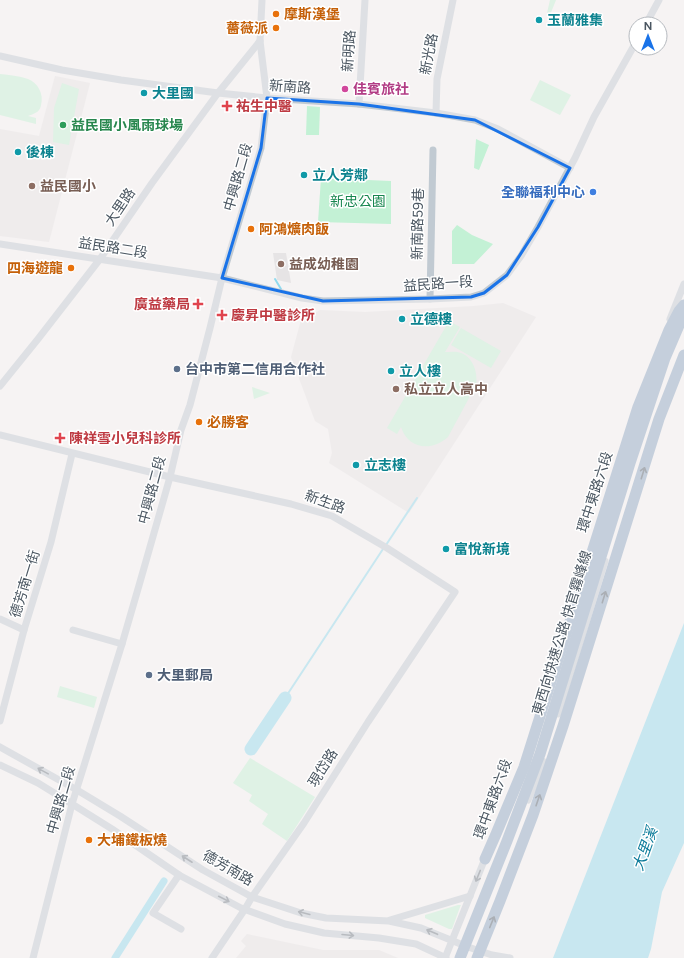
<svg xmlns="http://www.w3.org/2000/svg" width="684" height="958" font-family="Figtree,'Noto Sans TC',sans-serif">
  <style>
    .education { fill: #e6e4e5 }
    .green { fill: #c3f1d5 }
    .water { fill: #90daee }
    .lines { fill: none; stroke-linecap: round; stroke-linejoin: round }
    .stream { stroke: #90daee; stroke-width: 2 }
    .canal { stroke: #90daee; stroke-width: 7 }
    .river { stroke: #90daee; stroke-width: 13 }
    .minor { stroke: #c1cad2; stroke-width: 7 }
    .highway { stroke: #8ba5c1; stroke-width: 11 }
    .oneway { stroke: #505e6b }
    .oneway2 { stroke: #6e7983 }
    .marked { fill: none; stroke: #1a73e8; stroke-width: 3; stroke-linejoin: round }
    .food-dot { fill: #e8710a; stroke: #fff; stroke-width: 1.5 }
    .culture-dot { fill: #0f9aa8; stroke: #fff; stroke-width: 1.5 }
    .hotel-dot { fill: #d1479c; stroke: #fff; stroke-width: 1.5 }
    .health-dot { fill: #e0444e; stroke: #fff; stroke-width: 1.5 }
    .leisure-dot { fill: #2e9e5b; stroke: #fff; stroke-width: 1.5 }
    .education-dot { fill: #8d6e63; stroke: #fff; stroke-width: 1.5 }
    .shop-dot { fill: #3f7fe0; stroke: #fff; stroke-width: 1.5 }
    .service-dot { fill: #5c6f8a; stroke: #fff; stroke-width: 1.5 }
    .labels { text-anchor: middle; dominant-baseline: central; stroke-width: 3; stroke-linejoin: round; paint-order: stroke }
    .food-label { font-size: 14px; font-weight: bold; fill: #c56008; stroke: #fff; text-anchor: start }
    .culture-label { font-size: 14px; font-weight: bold; fill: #0d838f; stroke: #fff; text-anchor: start }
    .street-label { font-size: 14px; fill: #4a5661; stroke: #fff }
    .hotel-label { font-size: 14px; font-weight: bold; fill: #b23c85; stroke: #fff; text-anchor: start }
    .health-label { font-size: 14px; font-weight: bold; fill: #be3a42; stroke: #fff; text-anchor: start }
    .leisure-label { font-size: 14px; font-weight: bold; fill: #27864d; stroke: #fff; text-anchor: start }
    .education-label { font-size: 14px; font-weight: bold; fill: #785e54; stroke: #fff; text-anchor: start }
    .shop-label { font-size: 14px; font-weight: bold; fill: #366cbe; stroke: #fff; text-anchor: end }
    .park-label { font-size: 14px; fill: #17864f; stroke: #fff }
    .service-label { font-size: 14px; font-weight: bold; fill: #4e5e75; stroke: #fff; text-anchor: start }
    .water-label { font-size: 15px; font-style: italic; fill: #0c7c9b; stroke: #fff }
  </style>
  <rect width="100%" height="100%" fill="#f5f3f3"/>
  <g class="education">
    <polygon points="55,76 90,83 49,242 0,236 0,129 39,136"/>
    <polygon points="273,253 286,253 291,283 277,280"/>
    <polygon points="503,303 536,317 409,513 329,463 332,453 328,429 315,421 291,357 301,320 313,314 320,310 365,312 474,306"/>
    <polygon points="247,934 323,950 379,950 398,958 236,958 246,946 241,941"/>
  </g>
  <g class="green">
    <polygon points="550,0 556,0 550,15 547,13"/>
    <path d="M0 74C9 75 19 76 28 79 38 83 44 94 41 105 41 107 39 111 37 112 34 114 30 115 28 116L36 118V124L0 115Z"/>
    <polygon points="540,80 571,95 560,115 530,100"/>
    <polygon points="62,83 79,89 69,145 53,142 54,108"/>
    <polygon points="307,106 320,107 319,135 306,135"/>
    <polygon points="476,139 489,145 479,170 474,168"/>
    <polygon points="321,178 391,181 391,224 318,222"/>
    <polygon points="457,225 472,235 493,244 474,264 452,264 452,231"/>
    <path d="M449 321 460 327 445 352C450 352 456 351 461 353 474 358 478 374 476 385L448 437C431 452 408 449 401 427L397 434 387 428Z"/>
    <polygon points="461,328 501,351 491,368 451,345"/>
    <polygon points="252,387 270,393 254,399"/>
    <polygon points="60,686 97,697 94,708 57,697"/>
    <polygon points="250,758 315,797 287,841 262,824 268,814 249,801 252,795 233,783"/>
    <polygon points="458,905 461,905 460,907 452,929 449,929 425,918 425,915"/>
  </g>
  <polygon class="water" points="684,623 684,843 662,892 651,949 648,958 553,958"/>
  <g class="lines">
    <g class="stream">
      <polyline points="275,279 281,289"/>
      <polyline points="386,545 417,498"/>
      <polyline points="285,698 383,549"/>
    </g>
    <polyline class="canal" points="115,958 164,881"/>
    <polyline class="river" points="251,749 285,698"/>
    <g class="minor">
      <polyline points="646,24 659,0"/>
      <polyline points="0,56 62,70 121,80 218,93 267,98 359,104 436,113 475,120 498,129 570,168"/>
      <polyline points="359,104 365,0"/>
      <polyline points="436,113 437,79 453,0"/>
      <polyline points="0,244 222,278 302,298 323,301 430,299 471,297 484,293 507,275 521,256 538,227 575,158 594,117 636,42"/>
      <polyline points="430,299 433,150"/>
      <polyline points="670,319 684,284"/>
      <polyline points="0,386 38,339 100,259 152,183 218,93 260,41"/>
      <polyline points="0,435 170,477 291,504 332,516 387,548 455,592 368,722 304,823 252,897 245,909 212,958"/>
      <polyline points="0,619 24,630"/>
      <polyline points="73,630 122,644"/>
      <polyline points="558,714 605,561"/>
      <polyline points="0,721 24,630 51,542 72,454"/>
      <polyline points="0,747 77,790 120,816 203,870 252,897 301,913 326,918 389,921 421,928 468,947 492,955 510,958"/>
      <polyline points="0,765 38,783 72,804 112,829 179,875 241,908 285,924 324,933 379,938 416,944 446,958"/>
      <polyline points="528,800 537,779 543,761"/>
      <polyline points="179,875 153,913 181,929"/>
      <polyline points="390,920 470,896"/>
      <polyline points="33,958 72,804 122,644 140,582 170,477 181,430 190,405 210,328 222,278 261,148 267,98 260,41 262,0"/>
      <polyline points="445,958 486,856"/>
    </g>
    <g class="highway">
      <polyline points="485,859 496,834 524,767 638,407 669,330 679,311 684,305"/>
      <polyline points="460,958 507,841 540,754 630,463 665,358 684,314"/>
      <polyline points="477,958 500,901 533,815 563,726 659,419 684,355"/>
    </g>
  </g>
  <defs><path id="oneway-shaft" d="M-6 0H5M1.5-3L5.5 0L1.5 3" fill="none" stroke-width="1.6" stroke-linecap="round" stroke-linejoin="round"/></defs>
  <g class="oneway">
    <use href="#oneway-shaft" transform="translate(643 473) rotate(-73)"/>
    <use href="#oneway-shaft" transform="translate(604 597) rotate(-73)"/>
    <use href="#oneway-shaft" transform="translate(538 800) rotate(-71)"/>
    <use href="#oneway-shaft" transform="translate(492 922) rotate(-68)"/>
  </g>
  <g class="oneway2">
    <use href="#oneway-shaft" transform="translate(43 771) rotate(-151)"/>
    <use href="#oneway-shaft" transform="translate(187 859) rotate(-147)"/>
    <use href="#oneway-shaft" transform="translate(478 876) rotate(112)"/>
    <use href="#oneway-shaft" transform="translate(224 899) rotate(27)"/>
    <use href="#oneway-shaft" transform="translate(304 913) rotate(-166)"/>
    <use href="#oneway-shaft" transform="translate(432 932) rotate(-157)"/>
    <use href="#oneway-shaft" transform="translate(348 935) rotate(5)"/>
  </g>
  <path d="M0 0H684V958H0ZM267 98 359 104 475 120 570 168 538 227 507 275 484 293 471 297 323 301 222 278 261 148Z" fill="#f5f3f3" fill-opacity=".55" fill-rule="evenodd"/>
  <path class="marked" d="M267 98 359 104 475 120 570 168 538 227 507 275 484 293 471 297 323 301 222 278 261 148Z"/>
  <g class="food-dot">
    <circle cx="276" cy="14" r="4"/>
    <circle cx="276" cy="28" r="4"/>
    <circle cx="251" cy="229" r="4"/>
    <circle cx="71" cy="268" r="4"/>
    <circle cx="199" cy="422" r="4"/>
    <circle cx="89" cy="840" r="4"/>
  </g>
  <g class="culture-dot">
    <circle cx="539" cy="20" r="4"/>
    <circle cx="144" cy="93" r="4"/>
    <circle cx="18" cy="152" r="4"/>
    <circle cx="304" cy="175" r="4"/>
    <circle cx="402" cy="319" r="4"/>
    <circle cx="391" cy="371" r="4"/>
    <circle cx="356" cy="465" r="4"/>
    <circle cx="446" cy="549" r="4"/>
  </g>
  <circle class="hotel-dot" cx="345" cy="89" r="4"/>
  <g class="health-dot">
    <path d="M225 100h4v4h4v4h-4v4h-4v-4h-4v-4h4z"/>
    <path d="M196 298h4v4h4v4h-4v4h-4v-4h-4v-4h4z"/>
    <path d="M220 309h4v4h4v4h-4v4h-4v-4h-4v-4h4z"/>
    <path d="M58 432h4v4h4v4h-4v4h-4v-4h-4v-4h4z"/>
  </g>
  <circle class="leisure-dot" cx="63" cy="125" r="4"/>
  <g class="education-dot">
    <circle cx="32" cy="186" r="4"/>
    <circle cx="281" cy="264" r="4"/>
    <circle cx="396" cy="389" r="4"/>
  </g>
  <circle class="shop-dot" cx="593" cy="192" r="4"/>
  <g class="service-dot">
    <circle cx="177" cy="369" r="4"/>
    <circle cx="149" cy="675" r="4"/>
  </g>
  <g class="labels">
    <g class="food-label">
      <text x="284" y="14">摩斯漢堡</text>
      <text x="268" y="28" text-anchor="end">薔薇派</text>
      <text x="259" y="229">阿鴻爌肉飯</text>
      <text x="63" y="268" text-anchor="end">四海遊龍</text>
      <text x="207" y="422">必勝客</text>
      <text x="97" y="840">大埔鐵板燒</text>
    </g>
    <g class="culture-label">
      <text x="547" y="20">玉蘭雅集</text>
      <text x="152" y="93">大里國</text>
      <text x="26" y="152">後棟</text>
      <text x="312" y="175">立人芳鄰</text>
      <text x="410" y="319">立德樓</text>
      <text x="399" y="371">立人樓</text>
      <text x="364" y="465">立志樓</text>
      <text x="454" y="549">富悅新境</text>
    </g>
    <g class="street-label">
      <text transform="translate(349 51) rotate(-86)">新明路</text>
      <text transform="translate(429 54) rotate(-79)">新光路</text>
      <text transform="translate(290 87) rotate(4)">新南路</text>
      <text transform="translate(238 177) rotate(-74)">中興路二段</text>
      <text transform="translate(120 207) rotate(-56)">大里路</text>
      <text transform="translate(418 224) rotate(-89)">新南路59巷</text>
      <text transform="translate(113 248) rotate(9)">益民路二段</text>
      <text transform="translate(438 284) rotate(-4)">益民路一段</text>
      <text transform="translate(152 490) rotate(-75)">中興路二段</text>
      <text transform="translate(595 492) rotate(-72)">環中東路六段</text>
      <text transform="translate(325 502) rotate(20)">新生路</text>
      <text transform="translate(25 584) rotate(-73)">德芳南一街</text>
      <text transform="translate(562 633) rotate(-73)">東西向快速公路 快官霧峰線</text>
      <text transform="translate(323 768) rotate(-58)">現岱路</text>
      <text transform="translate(493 799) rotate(-70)">環中東路六段</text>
      <text transform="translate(61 800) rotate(-74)">中興路二段</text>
      <text transform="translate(228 868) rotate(30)">德芳南路</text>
    </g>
    <g class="hotel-label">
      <text x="353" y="89">佳賓旅社</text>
    </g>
    <g class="health-label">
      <text x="236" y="106">𧙗生中醫</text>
      <text x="190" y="304" text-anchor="end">廣益藥局</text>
      <text x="231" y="315">慶昇中醫診所</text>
      <text x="69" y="438">陳祥雪小兒科診所</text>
    </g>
    <g class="leisure-label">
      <text x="71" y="125">益民國小風雨球場</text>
    </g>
    <g class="education-label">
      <text x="40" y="186">益民國小</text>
      <text x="289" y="264">益成幼稚園</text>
      <text x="404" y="389">私立立人高中</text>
    </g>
    <g class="shop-label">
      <text x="585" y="192">全聯福利中心</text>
    </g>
    <g class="park-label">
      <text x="358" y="201">新忠公園</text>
    </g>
    <g class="service-label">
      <text x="185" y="369">台中市第二信用合作社</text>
      <text x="157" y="675">大里郵局</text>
    </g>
    <g class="water-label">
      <text transform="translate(645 849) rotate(-70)">大里溪</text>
    </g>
  </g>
  <g transform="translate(648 36)"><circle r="19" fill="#ffffff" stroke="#b7bbc0"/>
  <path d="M0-3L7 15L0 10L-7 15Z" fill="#1a73e8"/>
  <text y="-6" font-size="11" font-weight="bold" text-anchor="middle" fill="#4a5661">N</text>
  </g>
</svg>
